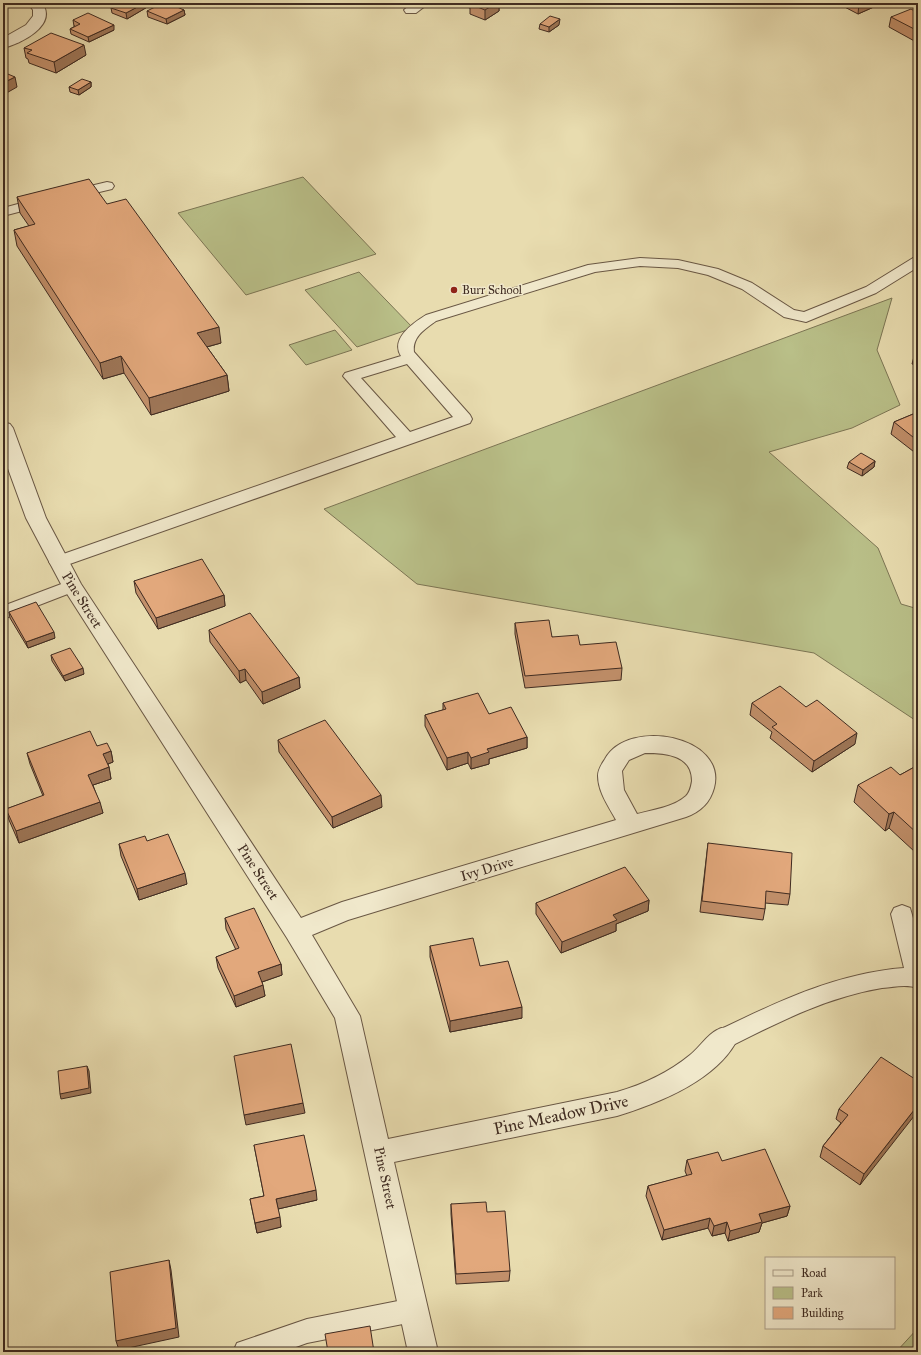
<svg xmlns="http://www.w3.org/2000/svg" width="921" height="1355" font-family="'IM FELL Great Primer',serif">
  <style>
    .green { fill: #b9bf88; stroke: #7c7554 }
    .lines { fill: none; stroke-linecap: round; stroke-linejoin: round }
    .service-casing { stroke: #695744; stroke-width: 2 }
    .minor-casing { stroke: #695744; stroke-width: 2 }
    .service { fill: #f0e8cb; fill-rule: evenodd }
    .minor { fill: #f0e8cb; fill-rule: evenodd }
    .wall { fill: #c2906b; stroke: #3f2b21 }
    .shaded-wall { fill: #9e7657; stroke: #3f2b21 }
    .building { fill: #e2a87c; stroke: #3f2b21 }
    .poi-dot { fill: #8f2418; stroke: #f0e8cb; stroke-width: 1.5 }
    .labels { text-anchor: middle; dominant-baseline: central; stroke-width: 3; stroke-linejoin: round; paint-order: stroke }
    .far-poi-label { font-size: 12px; fill: #3f2b21; stroke: #f0e8cb; text-anchor: start }
    .street-label { font-size: 14px; fill: #3f2b21; stroke: #f0e8cb }
    .near-street-label { font-size: 17px; fill: #3f2b21; stroke: #f0e8cb }
  </style>
  <rect width="100%" height="100%" fill="#e8dcaf"/>
  <filter id="stains"><feTurbulence type="fractalNoise" baseFrequency=".005" numOctaves="4"/><feColorMatrix values="0 0 0 0 .2 0 0 0 0 .09 0 0 0 0 .02 0 0 0 .5 -.17"/></filter>
  <radialGradient id="worn" r=".72"><stop offset=".6" stop-color="#630" stop-opacity="0"/><stop offset="1" stop-color="#630" stop-opacity=".3"/></radialGradient>
  <g class="green">
    <polygon points="303,177 376,254 246,295 178,213"/>
    <polygon points="359,272 413,328 357,347 305,290"/>
    <polygon points="892,298 877,350 900,405 852,428 769,452 878,548 901,604 918,609 918,722 814,653 417,584 324,509"/>
    <polygon points="335,330 352,350 306,365 289,345"/>
    <polygon points="918,1328 918,1352 896,1352"/>
  </g>
  <g class="lines">
    <defs>
      <g id="service">
        <polygon points="107,182 112,183 114,186 112,189 70,199 65,198 63,195 65,192"/>
        <polygon points="44,197 49,198 51,201 49,204 3,216 3,208"/>
        <path d="M918 257V267L876 293 806 322 784 317 742 289 708 275 678 268 640 266 595 272 436 321C425 329 412 337 414 352L470 415 472 419 470 423 64 566 58 568 52 566 49 562 52 558 396 437 343 376 345 373 401 356C390 339 413 323 426 315L588 265 640 258 678 260 718 269 752 283 794 310 804 312 866 287 913 258ZM407 364 453 417 410 432 361 378Z"/>
        <polygon points="72,580 78,582 81,586 78,590 3,619 3,606"/>
        <path d="M902 905 910 908 918 935V988C906 984 894 987 882 988 828 997 781 1021 733 1045L725 1048 717 1045 714 1038 717 1031C777 1002 837 973 904 968L891 914 894 908Z"/>
        <polygon points="413,1298 422,1301 426,1310 422,1319 413,1322 307,1343 282,1352 233,1352 237,1343 307,1319"/>
      </g>
      <g id="minor">
        <path d="M28 3H42C58 25 21 44 3 48V38L26 25 33 16V10Z"/>
        <polygon points="412,3 429,3 416,13 406,13 404,10"/>
        <path d="M3 422 10 424 13 428 46 518 81 584 301 918 342 902 616 820C609 807 598 792 598 776 598 769 602 764 605 759 628 717 728 736 714 788 710 803 700 812 686 817L348 920 312 935 360 1016 388 1139 617 1092C644 1084 668 1073 690 1055 699 1048 707 1035 717 1030 723 1026 728 1028 734 1030L738 1038C718 1080 659 1103 617 1116L394 1162 438 1352H408L335 1018 287 938 62 586 26 518 3 455ZM645 753C666 753 692 755 692 781 691 787 690 792 686 796 674 807 652 810 637 814L624 790 622 771 629 760Z"/>
      </g>
    </defs>
    <use href="#service" class="service-casing"/>
    <use href="#minor" class="minor-casing"/>
    <use href="#service" class="service"/>
    <use href="#minor" class="minor"/>
  </g>
  <g class="wall">
    <polygon points="119,3 149,3 149,6 127,19 112,13 111,8"/>
    <polygon points="460,3 499,3 499,11 485,20 470,14 470,8 460,5"/>
    <polygon points="837,3 877,3 876,6 858,14"/>
    <polygon points="184,10 185,15 167,24 148,17 147,11"/>
    <polygon points="918,13 918,43 889,27 891,17"/>
    <polygon points="73,20 114,30 89,42 71,34 70,29 75,26 74,26"/>
    <polygon points="540,24 559,25 549,32 539,29"/>
    <polygon points="24,48 86,55 56,73 29,63 28,59 26,58"/>
    <polygon points="91,82 91,87 79,95 70,92 69,87"/>
    <polygon points="17,197 107,204 221,343 207,347 227,375 229,391 151,415 124,373 103,379 17,246 14,230 29,226 20,213"/>
    <polygon points="918,334 918,365 912,364 916,349 914,349 916,338"/>
    <polygon points="918,412 918,455 891,434 894,422"/>
    <polygon points="875,461 874,467 862,476 847,468 849,462"/>
    <polygon points="134,581 224,595 225,606 158,629 136,593"/>
    <polygon points="9,612 55,638 28,648 10,618"/>
    <polygon points="515,623 552,637 580,645 622,668 621,680 525,688 515,634"/>
    <polygon points="209,630 299,677 300,688 263,704 246,680 240,683 210,642"/>
    <polygon points="51,655 84,674 65,681 52,661"/>
    <polygon points="443,703 489,714 527,737 527,748 489,759 489,764 471,769 468,763 447,770 425,726 425,715 443,710"/>
    <polygon points="752,703 806,707 855,744 812,772 770,738 772,732 750,715"/>
    <polygon points="278,740 382,807 333,828 279,752"/>
    <polygon points="97,746 111,751 113,762 108,764 109,767 111,779 93,785 103,813 19,843 9,820 6,809 43,796 30,764 27,753"/>
    <polygon points="918,765 918,850 915,852 889,828 885,831 854,802 858,785 900,775"/>
    <polygon points="147,841 187,884 139,900 121,856 119,844"/>
    <polygon points="708,843 790,894 788,905 765,903 765,909 763,920 700,912"/>
    <polygon points="649,900 648,911 616,924 616,931 561,953 536,914 536,903"/>
    <polygon points="225,918 281,964 282,975 262,982 265,996 236,1007 218,968 216,957 236,950 226,929"/>
    <polygon points="430,946 480,966 522,1018 450,1032 430,957"/>
    <polygon points="918,1081 860,1185 820,1157 823,1146 841,1123 836,1119 839,1109"/>
    <polygon points="254,1145 317,1200 278,1209 281,1227 257,1233 250,1199 264,1196"/>
    <polygon points="687,1160 722,1161 790,1206 787,1216 762,1223 759,1232 728,1241 725,1233 712,1236 708,1228 662,1240 646,1196 648,1186 687,1176 685,1171"/>
    <polygon points="451,1204 487,1212 510,1271 509,1281 456,1284 451,1214"/>
  </g>
  <g class="shaded-wall">
    <polygon points="145,3 149,3 149,6 127,19 126,13"/>
    <polygon points="490,3 499,3 499,11 485,20 485,10"/>
    <polygon points="859,3 877,3 876,6 858,14"/>
    <polygon points="184,10 185,15 167,24 166,19"/>
    <polygon points="560,19 559,25 549,32 549,27"/>
    <polygon points="114,25 114,30 89,42 88,37"/>
    <polygon points="84,45 86,55 56,73 54,62"/>
    <polygon points="15,77 17,87 3,95 3,83"/>
    <polygon points="91,82 91,87 79,95 78,90"/>
    <polygon points="219,327 221,343 199,349 197,333"/>
    <polygon points="121,356 124,373 103,379 100,363"/>
    <polygon points="227,375 229,391 151,415 149,398"/>
    <polygon points="875,461 874,467 862,476 863,470"/>
    <polygon points="224,595 225,606 158,629 156,618"/>
    <polygon points="54,632 55,638 28,648 26,642"/>
    <polygon points="83,668 84,674 65,681 63,676"/>
    <polygon points="245,669 246,680 240,683 239,671"/>
    <polygon points="299,677 300,688 263,704 262,692"/>
    <polygon points="857,733 855,744 812,772 814,761"/>
    <polygon points="527,737 527,748 489,759 489,764 471,769 471,758 487,749"/>
    <polygon points="111,751 113,762 105,765 103,754"/>
    <polygon points="468,752 468,763 447,770 447,758"/>
    <polygon points="109,767 111,779 90,786 88,775"/>
    <polygon points="381,795 382,807 333,828 332,817"/>
    <polygon points="100,802 103,813 19,843 16,831"/>
    <polygon points="894,812 889,828 885,831 889,814"/>
    <polygon points="918,842 918,850 915,852"/>
    <polygon points="185,873 187,884 139,900 137,889"/>
    <polygon points="649,900 648,911 616,924 616,931 561,953 562,942 613,915"/>
    <polygon points="281,964 282,975 259,983 258,972"/>
    <polygon points="263,985 265,996 236,1007 234,996"/>
    <polygon points="522,1007 522,1018 450,1032 450,1021"/>
    <polygon points="87,1066 89,1071 91,1093 61,1099 60,1094"/>
    <polygon points="303,1103 305,1113 246,1125 244,1115"/>
    <polygon points="918,1105 918,1111 860,1185 864,1174"/>
    <polygon points="316,1190 317,1200 278,1209 276,1199"/>
    <polygon points="790,1206 787,1216 762,1223 759,1232 728,1241 730,1231 759,1214"/>
    <polygon points="280,1217 281,1227 257,1233 255,1223"/>
    <polygon points="710,1218 708,1228 662,1240 664,1230"/>
    <polygon points="727,1222 725,1233 712,1236 714,1226"/>
    <polygon points="169,1260 171,1270 179,1337 119,1350 116,1341"/>
  </g>
  <g class="building">
    <polygon points="119,3 145,3 126,13 111,8"/>
    <polygon points="163,3 168,3 184,10 166,19 147,11"/>
    <polygon points="471,3 496,3 485,10 470,4"/>
    <polygon points="911,9 918,13 918,31 891,17"/>
    <polygon points="88,13 114,25 88,37 70,29 80,24 73,20"/>
    <polygon points="550,16 560,19 549,27 540,24"/>
    <polygon points="51,33 84,45 54,62 27,53 32,50 24,48"/>
    <polygon points="3,72 15,77 3,83"/>
    <polygon points="82,79 91,82 78,90 69,87"/>
    <polygon points="89,179 107,204 126,199 219,327 197,333 227,375 149,398 121,356 100,363 14,230 35,224 17,197"/>
    <polygon points="918,344 918,354 914,353"/>
    <polygon points="918,412 918,441 894,422"/>
    <polygon points="861,453 875,461 863,470 849,462"/>
    <polygon points="202,559 224,595 156,618 134,581"/>
    <polygon points="36,602 54,632 26,642 9,612"/>
    <polygon points="250,613 299,677 262,692 245,669 239,671 209,630"/>
    <polygon points="549,620 552,637 578,635 580,645 616,642 622,668 525,676 515,623"/>
    <polygon points="70,648 83,668 63,676 51,655"/>
    <polygon points="780,686 806,707 817,700 857,733 814,761 772,727 777,724 752,703"/>
    <polygon points="478,693 489,714 511,707 527,737 487,749 489,752 471,758 468,752 447,758 425,715 446,709 443,703"/>
    <polygon points="325,720 381,795 332,817 278,740"/>
    <polygon points="90,731 97,746 107,743 111,751 103,754 109,767 88,775 100,802 16,831 6,809 44,795 27,753"/>
    <polygon points="918,765 918,834 894,812 889,814 858,785 891,767 900,775"/>
    <polygon points="168,834 185,873 137,889 119,844 145,836 147,841"/>
    <polygon points="708,843 792,853 790,894 766,891 765,909 702,901"/>
    <polygon points="625,867 649,900 613,915 617,920 562,942 536,903"/>
    <polygon points="254,908 281,964 258,972 263,985 234,996 216,957 239,948 225,918"/>
    <polygon points="473,938 480,966 508,961 522,1007 450,1021 430,946"/>
    <polygon points="291,1044 303,1103 244,1115 234,1056"/>
    <polygon points="881,1057 918,1081 918,1105 864,1174 823,1146 848,1115 839,1109"/>
    <polygon points="87,1066 89,1088 60,1094 58,1071"/>
    <polygon points="304,1135 316,1190 276,1199 280,1217 255,1223 250,1199 264,1196 254,1145"/>
    <polygon points="765,1149 790,1206 759,1214 762,1222 730,1231 727,1222 714,1226 710,1218 664,1230 648,1186 692,1174 687,1160 718,1152 722,1161"/>
    <polygon points="486,1202 487,1212 505,1211 510,1271 456,1274 451,1204"/>
    <polygon points="169,1260 176,1328 116,1341 110,1272"/>
    <polygon points="370,1326 374,1352 328,1352 325,1334"/>
  </g>
  <circle class="poi-dot" cx="454" cy="290" r="4"/>
  <g class="labels">
    <g class="far-poi-label">
      <text x="462" y="290">Burr School</text>
    </g>
    <g class="street-label">
      <text transform="translate(82 600) rotate(58)">Pine Street</text>
      <text transform="translate(487 869) rotate(-17)">Ivy Drive</text>
      <text transform="translate(258 872) rotate(57)">Pine Street</text>
      <text transform="translate(385 1178) rotate(78)">Pine Street</text>
    </g>
    <g class="near-street-label">
      <text transform="translate(561 1115) rotate(-12)">Pine Meadow Drive</text>
    </g>
  </g>
  <rect width="921" height="1355" fill="none" stroke="#e8dcaf" stroke-width="16"/>
  <rect x="4" y="4" width="913" height="1347" fill="none" stroke="#3f2b21" stroke-width="2"/>
  <rect x="8" y="8" width="905" height="1339" fill="none" stroke="#3f2b21"/>
  <rect x="765" y="1257" width="130" height="72" fill="#f0e8cb" stroke="#a99c87"/>
  <rect x="773" y="1270" width="20" height="6" fill="#f0e8cb" stroke="#a99c87"/>
  <text x="801" y="1277" font-size="12" fill="#3f2b21">Road</text>
  <rect x="773" y="1287" width="20" height="12" fill="#b9bf88" stroke="#a99c87"/>
  <text x="801" y="1297" font-size="12" fill="#3f2b21">Park</text>
  <rect x="773" y="1307" width="20" height="12" fill="#e2a87c" stroke="#a99c87"/>
  <text x="801" y="1317" font-size="12" fill="#3f2b21">Building</text>
  <rect width="100%" height="100%" filter="url(#stains)"/>
  <rect width="100%" height="100%" fill="url(#worn)"/>
</svg>
